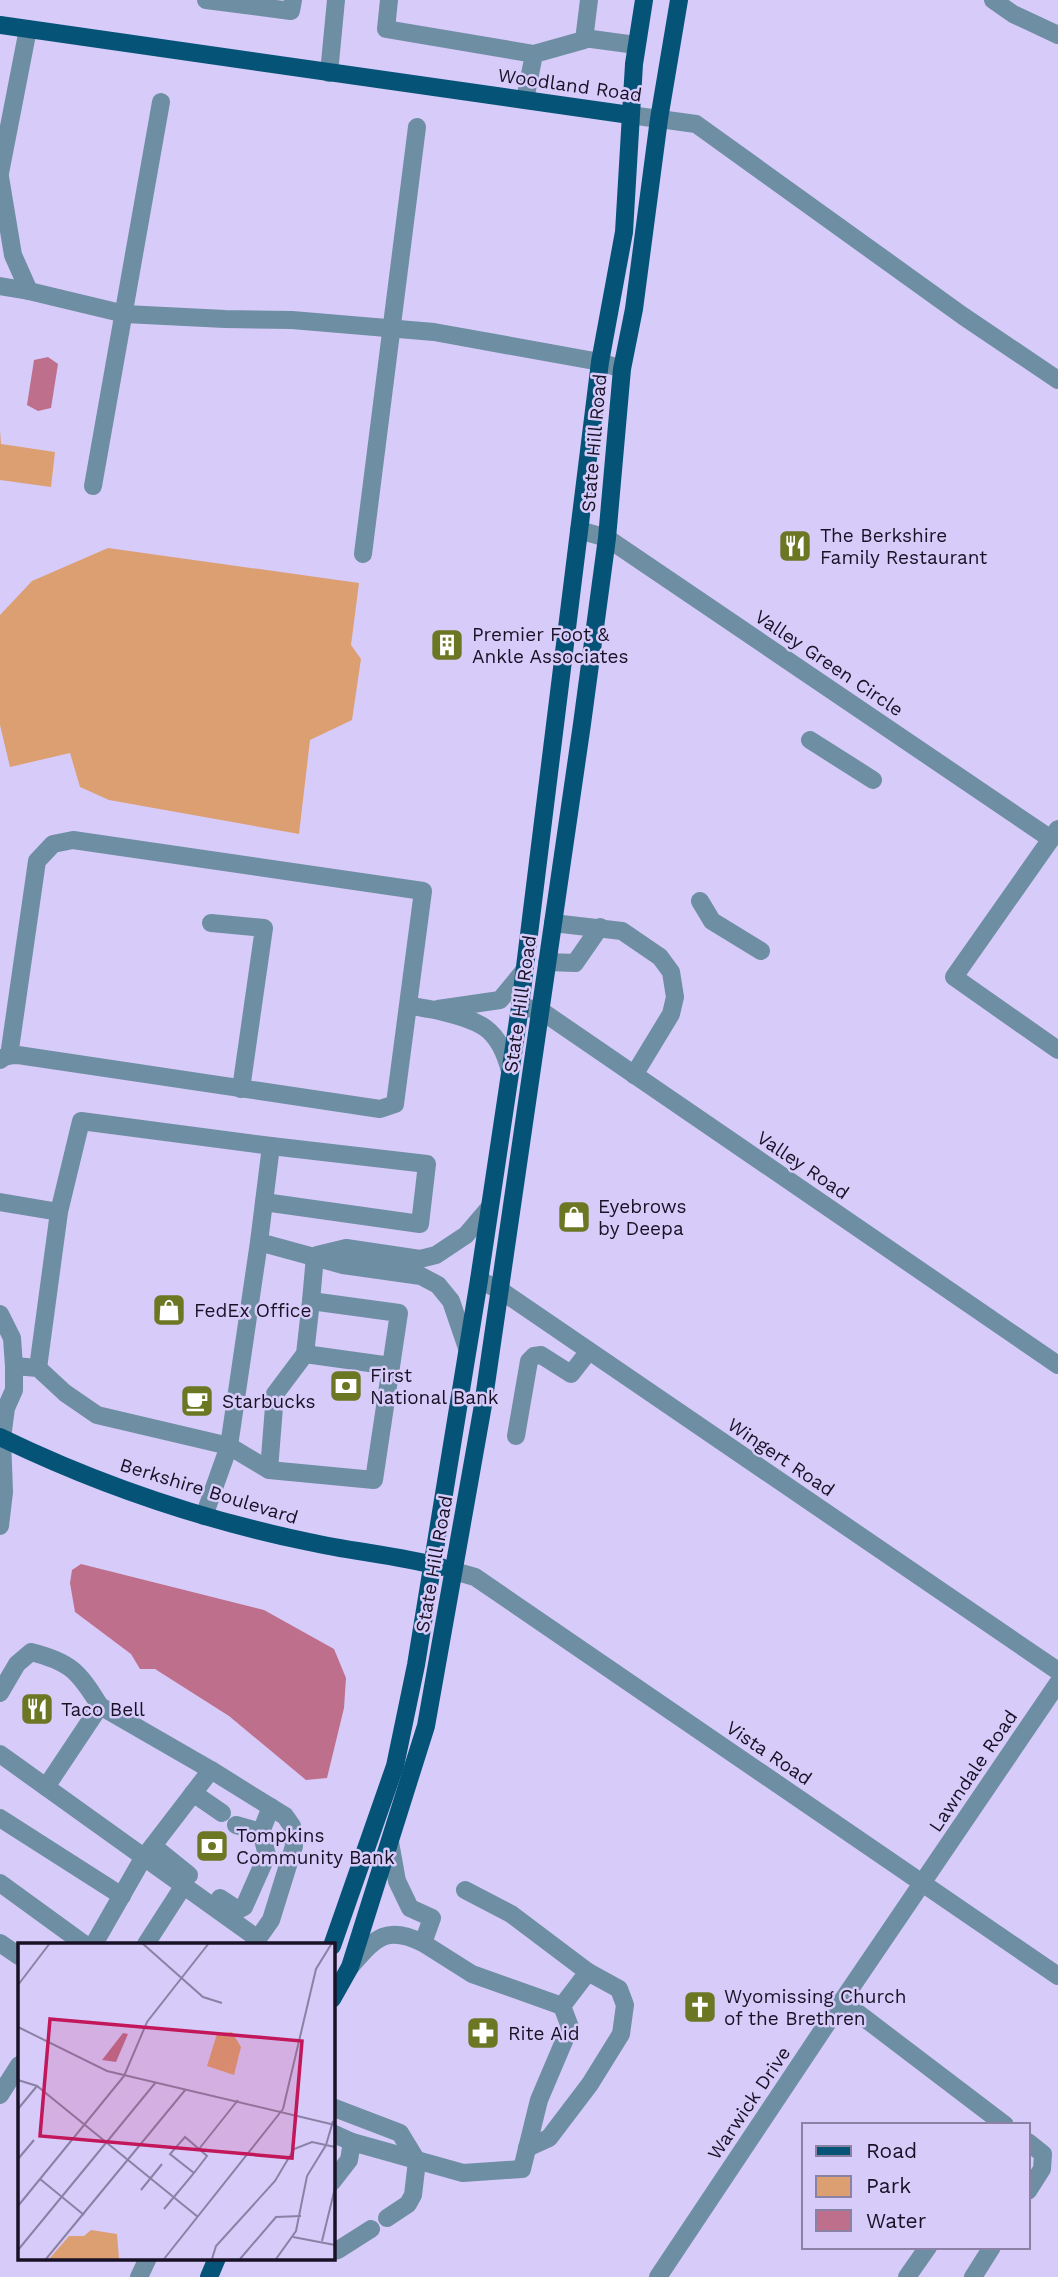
<svg xmlns="http://www.w3.org/2000/svg" width="1058" height="2277" font-family="'Work Sans',sans-serif">
  <style>
    .green { fill: #dc9f72 }
    .water { fill: #be6f8b }
    .lines { fill: none; stroke-linecap: round; stroke-linejoin: round }
    .minor { stroke: #6e8ea3; stroke-width: 18 }
    .major { stroke: #065378; stroke-width: 18 }
    .labels { text-anchor: middle; dominant-baseline: central; stroke-width: 5; stroke-linejoin: round; paint-order: stroke }
    .street-label { font-size: 19px; fill: #181226; stroke: #d7cbf9 }
    .poi-label { font-size: 19px; fill: #181226; stroke: #d7cbf9; text-anchor: start }
    .inset-road { fill: none; stroke: #8b81a5; stroke-width: 2 }
    .view { fill: #c2185b; fill-opacity: 0.15; stroke: #c2185b; stroke-width: 3.5 }
    .inset-edge { fill: none; stroke: #181226; stroke-width: 3.5 }
  </style>
  <rect width="100%" height="100%" fill="#d7cbf9"/>
  <g class="green">
    <polygon points="0,430 1,444 55,452 51,487 0,480"/>
    <polygon points="108,548 359,583 351,645 361,659 352,720 310,740 299,834 109,800 80,787 70,753 10,767 0,725 0,615 32,581"/>
  </g>
  <g class="water">
    <polygon points="48,357 58,364 51,408 38,411 27,405 34,360"/>
    <polygon points="81,1564 264,1610 334,1649 346,1678 344,1708 327,1778 306,1780 229,1716 155,1669 140,1669 131,1654 75,1612 70,1583 72,1570"/>
  </g>
  <g class="lines">
    <g class="minor">
      <polyline points="206,0 291,11 293,0"/>
      <polyline points="389,0 386,29 534,54"/>
      <polyline points="993,0 1013,14 1058,35"/>
      <polyline points="584,38 636,45"/>
      <polyline points="329,73 336,0"/>
      <polyline points="525,100 534,54 584,40 589,0"/>
      <polyline points="630,115 696,124 963,316 1058,380"/>
      <polyline points="0,173 28,29"/>
      <polyline points="0,177 13,255 29,291 125,314 225,319 292,320 434,332 600,362 622,369"/>
      <polyline points="0,286 29,291"/>
      <polyline points="93,486 161,102"/>
      <polyline points="579,530 607,538 1051,839"/>
      <polyline points="363,554 417,127"/>
      <polyline points="810,740 873,780"/>
      <polyline points="1058,829 954,977 1058,1050"/>
      <polyline points="700,901 712,921 761,951"/>
      <polyline points="211,923 264,928 241,1089"/>
      <polyline points="553,923 622,931 660,957 671,972 675,997 671,1014 634,1075"/>
      <polyline points="547,962 575,963 600,927"/>
      <path d="M409 1004C416 1008 426 1008 435 1010 479 1021 498 1025 510 1071"/>
      <polyline points="520,1007 540,1010 1058,1365"/>
      <polyline points="438,1009 500,1000 523,972"/>
      <path d="M0 1060C6 1055 10 1055 18 1055L380 1109 395 1104 423 891 73 840 53 844 37 861 9 1056"/>
      <polyline points="0,1202 59,1212 81,1121 271,1146 259,1242 343,1265 421,1276 438,1285 451,1301 467,1348"/>
      <polyline points="264,1202 420,1224 427,1164 271,1146"/>
      <polyline points="317,1255 346,1248 420,1259 436,1255 466,1235 489,1208"/>
      <polyline points="479,1280 500,1290 1058,1671"/>
      <polyline points="0,1314 12,1338 14,1366 14,1390 6,1408 2,1438 4,1492 0,1526"/>
      <polyline points="305,1354 391,1366"/>
      <polyline points="14,1366 38,1368 65,1393 97,1415 229,1446 269,1470 374,1480 399,1313 311,1301 315,1256"/>
      <polyline points="38,1368 59,1212"/>
      <polyline points="516,1436 529,1361 534,1356 541,1355 571,1374 589,1351"/>
      <polyline points="269,1470 275,1394 305,1354 311,1301"/>
      <polyline points="204,1516 229,1446 259,1242"/>
      <polyline points="454,1571 475,1577 1058,1976"/>
      <path d="M0 1693 17 1664 31 1652C71 1662 79 1672 100 1706L46 1787"/>
      <polyline points="100,1706 211,1770 285,1816 292,1826 294,1846 271,1920 254,1944"/>
      <polyline points="0,1754 258,1939"/>
      <polyline points="193,1793 222,1813"/>
      <polyline points="0,1818 122,1896"/>
      <polyline points="236,1825 261,1832"/>
      <polyline points="390,1842 397,1881 410,1908 432,1918 423,1943 472,1974 562,2006"/>
      <polyline points="153,1846 189,1875"/>
      <polyline points="0,1883 84,1944"/>
      <polyline points="465,1890 511,1914 588,1972 562,2006"/>
      <polyline points="220,1898 238,1910 244,1907 267,1855 261,1832 271,1807"/>
      <polyline points="0,1943 19,1956"/>
      <polyline points="94,1944 142,1860 211,1770"/>
      <polyline points="146,1944 184,1885"/>
      <path d="M350 1967C375 1939 385 1924 423 1943"/>
      <polyline points="842,2001 1005,2125"/>
      <polyline points="0,2095 19,2065"/>
      <polyline points="332,2107 400,2133 417,2161 413,2195 408,2204 387,2218"/>
      <polyline points="332,2133 352,2142 463,2173 522,2169 539,2100 570,2027 562,2006"/>
      <polyline points="1028,2142 1043,2154 1042,2169 1028,2191"/>
      <polyline points="527,2148 549,2138 590,2084 621,2034 625,2005 619,1989 588,1972"/>
      <polyline points="332,2182 349,2160 352,2142"/>
      <polyline points="332,2251 338,2250 371,2229"/>
      <polyline points="139,2277 148,2258"/>
      <polyline points="658,2277 842,2001 1058,1683"/>
      <polyline points="907,2277 928,2247"/>
      <polyline points="973,2277 992,2247"/>
    </g>
    <g class="major">
      <polyline points="0,25 630,115"/>
      <path d="M0 1437C97 1484 203 1520 309 1542 353 1552 398 1555 441 1567"/>
      <polyline points="332,1946 395,1766 416,1665 479,1280 520,1007 600,362 624,232 634,64 644,0"/>
      <polyline points="332,1999 350,1967 426,1726 483,1405 582,724 607,538 622,369 634,309 659,119 679,0"/>
      <polyline points="209,2277 217,2258"/>
    </g>
  </g>
  <defs>
    <symbol id="restaurant-square" viewBox="-11 -11 22 22"><rect x="-9" y="-9" width="18" height="18" rx="4" fill="#6b7723" stroke="#d7cbf9"/><path d="M-5-6h1v4h1v-4h1v4h1v-4h1v5L-1.5 .5V6h-2V.5L-5-1ZM5-6V6H3V1.5H1.5Q1.5-4 5-6Z" fill="#fff"/></symbol>
    <symbol id="building-square" viewBox="-11 -11 22 22"><rect x="-9" y="-9" width="18" height="18" rx="4" fill="#6b7723" stroke="#d7cbf9"/><path d="M-4-6H4V6H1V3H-1V6H-4ZM-2.5-4.3h1.7v1.8h-1.7ZM.8-4.3h1.7v1.8H.8ZM-2.5-1h1.7V.8h-1.7ZM.8-1h1.7V.8H.8Z" fill="#fff"/></symbol>
    <symbol id="shop-square" viewBox="-11 -11 22 22"><rect x="-9" y="-9" width="18" height="18" rx="4" fill="#6b7723" stroke="#d7cbf9"/><path d="M-5-2.5h2.3a2.7 3.5 0 0 1 5.4 0H5L5.5 6h-11ZM-1.5-2.5h3a1.5 2.3 0 0 0-3 0Z" fill="#fff"/></symbol>
    <symbol id="bank-square" viewBox="-11 -11 22 22"><rect x="-9" y="-9" width="18" height="18" rx="4" fill="#6b7723" stroke="#d7cbf9"/><path d="M-6-4H6V4H-6ZM0-2.3a2.3 2.3 0 1 0 0 4.6a2.3 2.3 0 1 0 0-4.6Z" fill="#fff"/></symbol>
    <symbol id="cafe-square" viewBox="-11 -11 22 22"><rect x="-9" y="-9" width="18" height="18" rx="4" fill="#6b7723" stroke="#d7cbf9"/><path d="M-5.5-4.5H6V0H3Q3 3.5 0 3.5H-2.5Q-5.5 3.5-5.5 0ZM3-3.2v2h1.7v-2ZM-6 4.5H4V6H-6Z" fill="#fff"/></symbol>
    <symbol id="church-square" viewBox="-11 -11 22 22"><rect x="-9" y="-9" width="18" height="18" rx="4" fill="#6b7723" stroke="#d7cbf9"/><path d="M-1.2-6h2.4v3.5h3.3v2.4h-3.3V6h-2.4V-.1h-3.3v-2.4h3.3Z" fill="#fff"/></symbol>
    <symbol id="pharmacy-square" viewBox="-11 -11 22 22"><rect x="-9" y="-9" width="18" height="18" rx="4" fill="#6b7723" stroke="#d7cbf9"/><path d="M-2-6h4v4h4v4h-4v4h-4v-4h-4v-4h4Z" fill="#fff"/></symbol>
  </defs>
  <g fill-rule="evenodd">
    <use href="#restaurant-square" x="776" y="527" width="38" height="38"/>
    <use href="#building-square" x="428" y="626" width="38" height="38"/>
    <use href="#shop-square" x="555" y="1198" width="38" height="38"/>
    <use href="#shop-square" x="150" y="1291" width="38" height="38"/>
    <use href="#bank-square" x="327" y="1367" width="38" height="38"/>
    <use href="#cafe-square" x="178" y="1382" width="38" height="38"/>
    <use href="#restaurant-square" x="18" y="1690" width="38" height="38"/>
    <use href="#bank-square" x="193" y="1827" width="38" height="38"/>
    <use href="#church-square" x="681" y="1988" width="38" height="38"/>
    <use href="#pharmacy-square" x="464" y="2014" width="38" height="38"/>
  </g>
  <g class="labels">
    <g class="street-label">
      <text transform="translate(570 85) rotate(8)">Woodland Road</text>
      <text transform="translate(594 443) rotate(-85)">State Hill Road</text>
      <text transform="translate(829 663) rotate(34)">Valley Green Circle</text>
      <text transform="translate(520 1004) rotate(-82)">State Hill Road</text>
      <text transform="translate(803 1165) rotate(34)">Valley Road</text>
      <text transform="translate(781 1457) rotate(34)">Wingert Road</text>
      <text transform="translate(209 1491) rotate(17)">Berkshire Boulevard</text>
      <text transform="translate(434 1564) rotate(-80)">State Hill Road</text>
      <text transform="translate(769 1753) rotate(34)">Vista Road</text>
      <text transform="translate(973 1771) rotate(-56)">Lawndale Road</text>
      <text transform="translate(749 2103) rotate(-56)">Warwick Drive</text>
    </g>
    <g class="poi-label">
      <text x="820" y="535">The Berkshire<tspan x="820" dy="22">Family Restaurant</tspan></text>
      <text x="472" y="634">Premier Foot &amp;<tspan x="472" dy="22">Ankle Associates</tspan></text>
      <text x="598" y="1206">Eyebrows<tspan x="598" dy="22">by Deepa</tspan></text>
      <text x="194" y="1310">FedEx Office</text>
      <text x="370" y="1375">First<tspan x="370" dy="22">National Bank</tspan></text>
      <text x="222" y="1401">Starbucks</text>
      <text x="61" y="1709">Taco Bell</text>
      <text x="236" y="1835">Tompkins<tspan x="236" dy="22">Community Bank</tspan></text>
      <text x="724" y="1996">Wyomissing Church<tspan x="724" dy="22">of the Brethren</tspan></text>
      <text x="508" y="2033">Rite Aid</text>
    </g>
  </g>
  <g transform="translate(18 1943)">
    <rect width="317" height="317" fill="#d7cbf9"/>
    <path d="M214 89 223 104 216 132 189 123 199 91ZM73 287 99 291 101 316H31L51 293H66Z" fill="#dc9f72"/>
    <path d="M105 90 110 91 98 119 84 117Z" fill="#be6f8b"/>
    <path class="inset-road" d="M124 0 185 54 204 60M0 42 32 0M0 84 89 128 317 182M106 133 129 79 191 0M0 137 19 143 180 274M0 166 19 143M265 166 298 26 314 0M181 206 220 157M0 216 16 197M22 236 66 272M123 247 144 221M0 263 106 133M146 266 176 230 189 213 167 194 152 211 176 230M275 294 317 302M304 298 317 245M0 307 138 139M28 316 168 146M146 316 265 166M194 316 198 303 257 238 276 206 294 199 317 204M222 316 258 274 283 273M258 316 278 288 289 233 308 202 315 178"/>
    <path class="view" d="M32 76 284 98 274 215 22 193Z"/>
    <rect width="317" height="317" class="inset-edge"/>
  </g>
  <rect x="802" y="2123" width="228" height="126" fill="#d7cbf9" stroke="#8b81a5" stroke-width="2"/>
  <rect x="816" y="2146" width="35" height="10" fill="#065378" stroke="#8b81a5" stroke-width="2"/>
  <text x="866" y="2158" font-size="21" fill="#181226">Road</text>
  <rect x="816" y="2176" width="35" height="21" fill="#dc9f72" stroke="#8b81a5" stroke-width="2"/>
  <text x="866" y="2193" font-size="21" fill="#181226">Park</text>
  <rect x="816" y="2210" width="35" height="21" fill="#be6f8b" stroke="#8b81a5" stroke-width="2"/>
  <text x="866" y="2228" font-size="21" fill="#181226">Water</text>
</svg>
